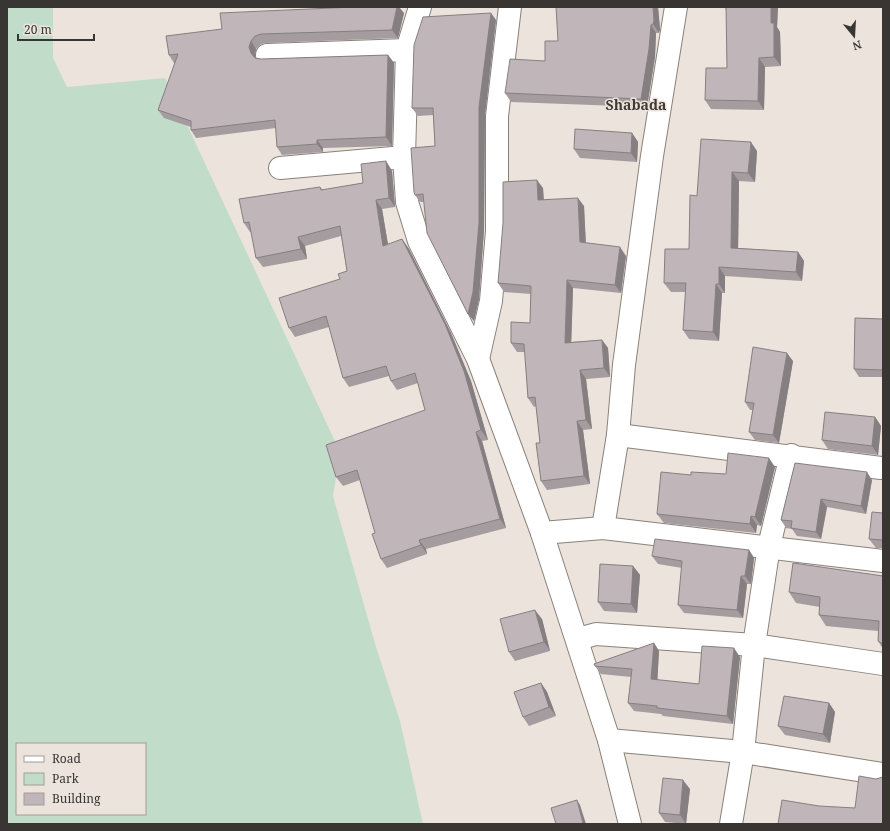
<svg xmlns="http://www.w3.org/2000/svg" width="890" height="831" font-family="'Noto Serif',serif">
  <style>
    .green { fill: #c1dcc8; fill-rule: evenodd }
    .lines { fill: none; stroke-linecap: round; stroke-linejoin: round }
    .minor-casing { stroke: #89827b; stroke-width: 24 }
    .minor { stroke: #fff; stroke-width: 22 }
    .wall { fill: #a59c9f }
    .shaded-wall { fill: #867f82 }
    .building { fill: #c0b5b9; stroke: #867f82 }
    .labels { text-anchor: middle; dominant-baseline: central; stroke-width: 3; stroke-linejoin: round; paint-order: stroke }
    .quarter-label { font-size: 14px; font-weight: bold; fill: #3f3933; stroke: #ebe3dc }
  </style>
  <rect width="100%" height="100%" fill="#ebe3dc"/>
  <path class="green" d="M7 7H53V58L67 87 165 78 340 452 333 496 376 647 400 721 423 824H7ZM17 744H145V814H17Z"/>
  <g class="lines">
    <defs>
      <g id="minor">
        <polyline points="420,7 407,50 404,157 407,202 419,241 478,359 542,533 609,740 630,824"/>
        <polyline points="267,55 407,50"/>
        <polyline points="280,168 404,157"/>
        <polyline points="478,359 491,301 497,231 497,116 510,7"/>
        <polyline points="618,435 881,468"/>
        <polyline points="603,528 618,435 624,365 652,156 676,7"/>
        <polyline points="542,533 603,528 883,561"/>
        <polyline points="578,639 596,634 754,645 883,664"/>
        <polyline points="609,740 743,752 883,774"/>
        <polyline points="731,824 743,752 754,645 769,546 791,455"/>
      </g>
    </defs>
    <use href="#minor" class="minor-casing"/>
    <use href="#minor" class="minor"/>
  </g>
  <g class="wall">
    <polygon points="658,7 660,29 659,33 656,33 655,57 647,107 511,102 505,93 545,61 558,41"/>
    <polygon points="724,7 778,7 777,27 780,32 781,66 765,67 764,110 711,109 705,100 727,68 726,9"/>
    <polygon points="404,13 398,38 267,43 261,44 256,49 255,55 255,58 261,59 388,55 394,63 392,146 323,148 323,152 282,155 277,147 276,128 196,138 191,130 191,127 164,118 158,110 175,63 174,63 169,55 166,36"/>
    <polygon points="496,20 485,115 484,230 479,299 474,321 468,314 424,202 420,202 415,195 435,146 433,115 418,116 412,108"/>
    <polygon points="632,133 638,142 637,162 580,158 574,149"/>
    <polygon points="757,151 755,182 739,181 738,248 798,252 804,261 802,281 725,276 725,293 722,293 719,341 689,339 683,330 686,292 671,292 664,283 689,249 697,196"/>
    <polygon points="386,161 392,171 395,207 382,209 388,245 402,239 409,249 451,333 471,381 488,440 482,441 506,528 426,549 427,554 387,568 381,559 375,533 360,480 343,486 336,477 425,410 418,383 397,390 391,381 389,376 349,387 343,378 329,327 295,337 289,328 347,271 341,236 305,246 307,259 263,267 256,258 251,232 250,232 244,223 320,187 323,190 363,183"/>
    <polygon points="543,188 544,200 584,206 586,243 626,256 621,293 573,288 571,342 602,340 608,348 610,377 586,379 592,429 583,430 590,484 547,490 541,481 540,443 536,406 534,407 528,398 525,352 517,352 511,343 530,323 531,294 504,292 498,283"/>
    <polygon points="883,319 883,377 859,377 854,369"/>
    <polygon points="793,361 779,443 755,440 749,432 753,410 750,410 745,402"/>
    <polygon points="875,417 881,426 878,455 828,449 822,440"/>
    <polygon points="795,463 872,480 866,514 827,507 821,539 797,536 792,529 786,528 781,520"/>
    <polygon points="775,467 761,526 757,525 756,533 664,523 657,514 691,475 726,474"/>
    <polygon points="883,513 883,548 876,548 869,539"/>
    <polygon points="749,550 754,558 751,584 747,584 743,618 684,613 678,605 682,568 658,564 652,556"/>
    <polygon points="633,566 640,575 637,613 604,611 598,602"/>
    <polygon points="883,576 883,649 878,641 878,631 826,626 819,615 820,607 796,603 789,592"/>
    <polygon points="542,619 550,651 515,661 509,652"/>
    <polygon points="654,643 659,651 657,680 699,684 740,657 733,724 663,716 661,714 634,711 628,703 631,677 601,674 595,666"/>
    <polygon points="541,683 547,692 556,716 529,726 523,717"/>
    <polygon points="829,703 835,712 830,743 785,735 778,726"/>
    <polygon points="690,789 686,824 665,822 659,813"/>
  </g>
  <g class="shaded-wall">
    <polygon points="397,7 399,7 404,13 398,38 392,30"/>
    <polygon points="653,7 658,7 660,29 659,33 653,24"/>
    <polygon points="771,7 778,7 777,27 780,32 781,66 774,57 771,23"/>
    <polygon points="491,13 496,20 485,115 484,230 479,299 474,321 468,314 479,107"/>
    <polygon points="651,25 656,33 655,57 647,107 641,99"/>
    <polygon points="251,41 256,49 255,55 256,61 251,53 249,47"/>
    <polygon points="388,55 394,63 392,146 386,137"/>
    <polygon points="759,58 765,67 764,110 758,101"/>
    <polygon points="632,133 638,142 637,162 631,153"/>
    <polygon points="317,140 323,148 323,152 317,144"/>
    <polygon points="751,142 757,151 755,182 748,173"/>
    <polygon points="386,161 392,171 395,207 389,198"/>
    <polygon points="732,172 739,181 738,257 731,248"/>
    <polygon points="537,180 543,188 544,209 538,200"/>
    <polygon points="578,198 584,206 586,250 580,242"/>
    <polygon points="376,200 382,209 390,256 383,246"/>
    <polygon points="298,237 305,246 307,259 301,249"/>
    <polygon points="402,239 409,249 451,333 471,381 488,440 481,430"/>
    <polygon points="620,247 626,256 621,293 615,285"/>
    <polygon points="798,252 804,261 802,281 796,272"/>
    <polygon points="719,267 725,276 725,293 719,284"/>
    <polygon points="567,280 573,288 571,351 565,343"/>
    <polygon points="716,284 722,293 719,341 713,332"/>
    <polygon points="602,340 608,348 610,377 604,368"/>
    <polygon points="787,353 793,361 779,443 773,435"/>
    <polygon points="580,370 586,379 592,429 586,420"/>
    <polygon points="875,417 881,426 878,455 872,446"/>
    <polygon points="577,421 583,430 590,484 584,476"/>
    <polygon points="476,432 482,441 506,528 500,519"/>
    <polygon points="769,458 775,467 761,526 755,517"/>
    <polygon points="867,472 872,480 866,514 861,506"/>
    <polygon points="821,499 827,507 821,539 816,532"/>
    <polygon points="751,516 757,525 756,533 750,524"/>
    <polygon points="419,540 426,549 427,554 421,545"/>
    <polygon points="749,550 754,558 751,584 745,576"/>
    <polygon points="633,566 640,575 637,613 631,604"/>
    <polygon points="741,576 747,584 743,618 737,610"/>
    <polygon points="535,610 542,619 550,651 544,642"/>
    <polygon points="654,643 659,651 657,688 651,679"/>
    <polygon points="734,648 740,657 733,724 727,716"/>
    <polygon points="541,683 547,692 556,716 549,707"/>
    <polygon points="829,703 835,712 830,743 823,734"/>
    <polygon points="683,780 690,789 686,824 680,815"/>
    <polygon points="577,800 580,805 586,824 584,824 583,823"/>
  </g>
  <g class="building">
    <polygon points="354,7 397,7 392,30 261,34 255,36 251,41 249,47 251,53 255,58 261,59 388,55 386,137 317,140 317,144 277,147 275,120 191,130 191,121 158,110 178,54 169,55 166,36 222,29 220,13"/>
    <polygon points="556,7 653,7 654,21 653,24 651,25 649,49 641,99 505,93 510,59 545,61 545,41 558,41"/>
    <polygon points="726,7 771,7 771,23 774,23 774,57 759,58 758,101 705,100 706,68 727,68"/>
    <polygon points="491,13 479,107 479,223 473,292 468,314 427,233 423,194 415,195 414,192 411,148 435,146 433,108 412,108 414,45 423,17"/>
    <polygon points="575,129 632,133 631,153 574,149"/>
    <polygon points="701,139 751,142 748,173 732,172 731,248 798,252 796,272 719,267 719,284 716,284 713,332 683,330 686,283 664,283 665,249 689,249 690,195 697,196"/>
    <polygon points="386,161 389,198 376,200 383,246 402,239 445,324 464,371 481,430 476,432 500,519 419,540 421,545 381,559 372,534 375,533 357,470 336,477 326,445 425,410 415,373 391,381 386,366 343,378 326,316 289,328 279,298 340,279 338,274 347,271 340,226 298,237 301,249 256,258 249,222 244,223 239,199 320,187 321,190 363,183 361,164"/>
    <polygon points="537,180 538,200 578,198 580,242 620,247 615,285 567,280 565,343 602,340 604,368 580,370 586,420 577,421 584,476 541,481 536,443 540,443 535,397 528,398 524,344 511,343 511,322 530,323 531,286 498,283 503,223 503,182"/>
    <polygon points="855,318 883,319 883,370 854,369"/>
    <polygon points="753,347 787,353 773,435 749,432 754,403 745,402"/>
    <polygon points="825,412 875,417 872,446 822,440"/>
    <polygon points="728,453 769,458 755,517 751,516 750,524 657,514 661,472 691,475 691,472 726,474"/>
    <polygon points="795,463 867,472 861,506 821,499 816,532 791,528 792,521 781,520"/>
    <polygon points="872,512 883,513 883,540 869,539"/>
    <polygon points="655,539 749,550 745,576 741,576 737,610 678,605 682,561 652,556"/>
    <polygon points="793,563 883,576 883,644 878,641 879,621 819,615 820,597 789,592"/>
    <polygon points="600,564 633,566 631,604 598,602"/>
    <polygon points="535,610 544,642 509,652 500,619"/>
    <polygon points="654,643 651,679 699,684 702,646 734,648 727,716 657,708 657,706 628,703 632,669 595,666 594,664"/>
    <polygon points="541,683 549,707 523,717 514,692"/>
    <polygon points="784,696 829,703 823,734 778,726"/>
    <polygon points="859,776 876,779 883,777 883,824 778,824 782,800 819,806 855,808"/>
    <polygon points="663,778 683,780 680,815 659,813"/>
    <polygon points="577,800 583,823 578,824 556,824 551,808"/>
  </g>
  <g class="labels">
    <g class="quarter-label">
      <text x="636" y="104">Shabada</text>
    </g>
  </g>
  <rect width="890" height="831" fill="none" stroke="#383532" stroke-width="16"/>
  <rect x="16" y="743" width="130" height="72" fill="#ebe3dc" stroke="#a39d98"/>
  <rect x="24" y="756" width="20" height="6" fill="#ffffff" stroke="#a39d98"/>
  <text x="52" y="763" font-size="12" fill="#383532">Road</text>
  <rect x="24" y="773" width="20" height="12" fill="#c1dcc8" stroke="#a39d98"/>
  <text x="52" y="783" font-size="12" fill="#383532">Park</text>
  <rect x="24" y="793" width="20" height="12" fill="#c0b5b9" stroke="#a39d98"/>
  <text x="52" y="803" font-size="12" fill="#383532">Building</text>
  <g transform="translate(854 36) rotate(162)" stroke="#ebe3dc" stroke-width="3" paint-order="stroke">
  <path d="M0-3L7 15L0 10L-7 15Z" fill="#383532"/>
  <text y="-6" font-size="11" font-weight="bold" text-anchor="middle" fill="#383532">N</text>
  </g>
  <path d="M18 34v6h76v-6" fill="none" stroke="#383532" stroke-width="2"/>
  <text x="24" y="34" font-size="12" fill="#383532" stroke="#ebe3dc" stroke-width="3" paint-order="stroke">20 m</text>
</svg>
